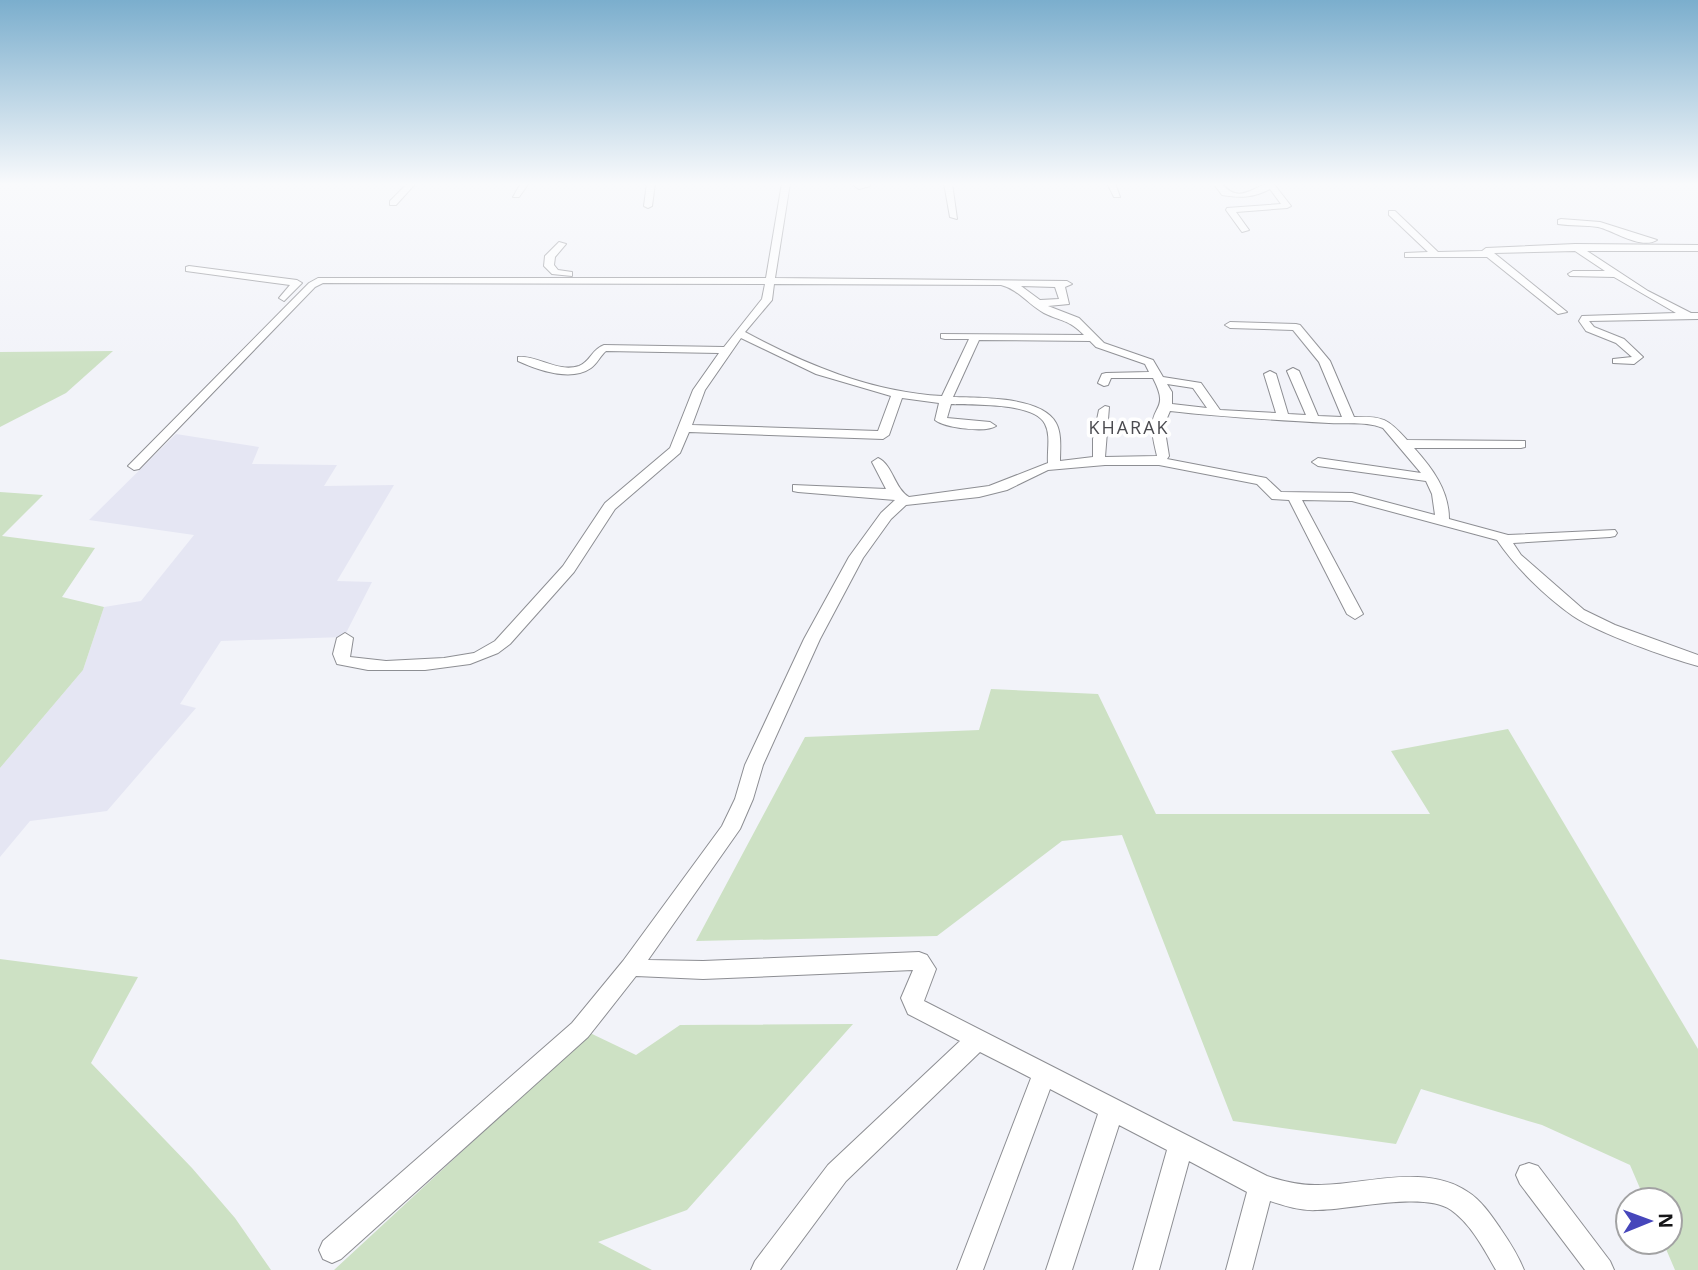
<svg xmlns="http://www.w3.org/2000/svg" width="1698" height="1270" font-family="'Open Sans',sans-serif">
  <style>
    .built { fill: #e5e6f3 }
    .green { fill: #cde1c4 }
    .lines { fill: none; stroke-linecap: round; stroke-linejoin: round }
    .minor-casing { stroke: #8d8e93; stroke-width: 2 }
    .minor { fill: #fff; fill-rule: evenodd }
    .labels { text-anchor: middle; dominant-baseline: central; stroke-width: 7; stroke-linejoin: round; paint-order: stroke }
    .far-neighbourhood-label { font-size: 18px; letter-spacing: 2px; fill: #4b4b50; stroke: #fff }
  </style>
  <rect width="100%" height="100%" fill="#f2f3f9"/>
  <polygon class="built" points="176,434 259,447 252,464 337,465 324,486 394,485 337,581 372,582 344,637 221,641 180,704 196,708 107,811 30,821 0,857 0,768 83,670 104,607 141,601 194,535 89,520"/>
  <g class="green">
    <polygon points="113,351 66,393 0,427 0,352"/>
    <polygon points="0,492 43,495 2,536 95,548 62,597 104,607 83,670 0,768"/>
    <polygon points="991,689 1098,694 1156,814 1430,814 1391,751 1508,729 1698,1049 1698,1270 1675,1270 1663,1242 1670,1242 1670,1200 1645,1200 1630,1165 1542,1125 1421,1089 1396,1144 1233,1121 1122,835 1062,841 937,936 696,941 805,737 979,730"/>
    <polygon points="0,959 138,977 91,1063 192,1168 235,1218 271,1270 0,1270"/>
    <polygon points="853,1024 687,1210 598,1242 652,1270 334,1270 590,1033 636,1055 680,1025"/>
  </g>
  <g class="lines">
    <defs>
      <g id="minor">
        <polygon points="408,183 416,183 396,205 390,205 390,201"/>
        <polygon points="521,183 529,183 519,197 513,197"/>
        <polygon points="647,183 655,183 652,206 648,208 644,206"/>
        <path d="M782 183H790L775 278 1067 281 1072 284 1065 287 1069 304 1048 306 1079 318 1104 343 1153 360 1163 377 1201 383 1220 410 1276 413 1264 374 1270 371 1276 374 1288 414 1306 415 1287 371 1293 368 1299 371 1318 416 1342 417 1319 362 1293 330 1230 328 1225 325 1230 322 1296 324 1300 325 1330 361 1354 417C1383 416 1388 419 1407 440L1525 441V447L1521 448H1414C1432 468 1449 490 1449 519L1508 535 1615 530 1617 533 1615 536 1610 537 1513 543 1521 555 1584 610 1615 625 1698 655V666C1668 658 1598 633 1573 616 1545 596 1516 568 1497 540L1352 501 1302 500 1363 614 1355 619 1347 614 1289 500 1272 499 1257 484 1159 465H1105L1048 470 1007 490 979 497 906 505 891 519 863 558 820 639 763 765 753 799 740 829 648 960 703 961 919 952 927 955 936 969 924 1001 1267 1176C1283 1181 1298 1185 1315 1185 1364 1186 1423 1162 1468 1192 1481 1200 1491 1215 1500 1228 1509 1241 1518 1255 1524 1270H1496C1484 1249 1471 1224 1451 1210 1424 1191 1350 1210 1317 1210 1301 1211 1285 1206 1270 1201L1252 1270H1226L1247 1192 1189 1161 1159 1270H1133L1167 1150 1119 1125 1072 1270H1046L1098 1114 1050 1089 983 1270H957L1031 1078 980 1052 846 1181 780 1270H751L755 1261 828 1165 960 1041 908 1014 901 998 913 970 703 979 636 976 588 1037 341 1259 332 1263 323 1259 319 1250 323 1241 572 1023 623 961 722 826 735 799 745 765 804 639 849 557 881 513 895 500 798 492 793 491V485L886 489 872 462 878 458C893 465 894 488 909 497L989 486 1048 463C1047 451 1051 435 1045 424 1034 402 972 405 951 404L947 418 990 422 996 426C986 433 945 428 935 420L939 403 902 398 889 435 883 439 689 432 680 453 615 509 574 572 510 644 498 653 470 664 425 670H368L337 664 333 654 337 638 345 633 353 638 350 657 386 661 444 658 474 653 495 641 563 566 605 503 670 448 693 390 719 353 606 351C600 356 597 364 591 368 571 382 538 370 518 361V357C538 355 557 373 579 366 590 362 592 349 604 345L724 347 762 299 765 284 323 283 315 287 139 469 134 470 128 466 309 283 318 278H766ZM774 284 1001 285C1018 289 1029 305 1044 313 1062 322 1068 319 1084 335L941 334V338L945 339H969L942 396C872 392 806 365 745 332L772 300ZM1021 286 1055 287 1059 299 1040 300ZM741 338 816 374 891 396 878 431 692 425 705 390ZM979 340 1090 341 1096 347 1145 364 1149 372 1106 373 1102 374 1098 383 1104 386 1108 385 1111 378H1153C1169 409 1153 404 1152 427 1152 436 1155 447 1157 456L1105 457 1109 407 1105 406 1099 410 1093 439V457L1060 461C1060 449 1062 434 1056 423 1042 396 979 398 953 397ZM1167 384 1193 388 1207 408 1172 404V392ZM1170 411C1223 417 1276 420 1329 423 1346 424 1367 421 1383 428L1421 473 1318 458 1312 462 1318 466 1426 481 1432 494 1435 515 1352 493 1281 492 1266 478 1167 459 1169 456 1164 425Z"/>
        <polygon points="850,183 870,183 870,186 859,189"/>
        <polygon points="944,183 952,183 957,219 950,217"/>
        <polygon points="1107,183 1115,183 1120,197 1114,197"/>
        <path d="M1213 183H1221C1241 207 1255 183 1273 183L1291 206 1287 208 1236 212 1249 230 1242 232 1226 210 1227 208 1281 204 1270 189C1253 198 1239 198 1222 195Z"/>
        <polygon points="1389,211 1395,211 1438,252 1482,251 1486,248 1575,244 1698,245 1698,251 1587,251 1648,291 1691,313 1698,313 1698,319 1589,321 1594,327 1624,339 1643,357 1634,364 1613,363 1613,359 1632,357 1616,343 1586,331 1579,321 1582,316 1676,313 1614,277 1570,276 1568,274 1573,271 1605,271 1575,251 1494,253 1567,312 1558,314 1487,257 1405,257 1405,253 1428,252 1389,215"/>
        <path d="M1561 219 1600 222 1657 240C1641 250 1615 231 1598 227 1585 225 1571 226 1558 224V220Z"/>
        <polygon points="559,242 566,244 555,257 554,265 558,270 572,272 572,276 552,274 544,266 545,256"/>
        <polygon points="189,266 297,280 302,283 284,301 279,298 290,285 186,271 186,267"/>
        <polygon points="1529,1163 1538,1166 1610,1261 1614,1270 1585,1270 1520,1184 1516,1175 1520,1166"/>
      </g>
    </defs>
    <use href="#minor" class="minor-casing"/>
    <use href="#minor" class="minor"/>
  </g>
  <linearGradient id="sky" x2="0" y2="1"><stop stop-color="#7baecd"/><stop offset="0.51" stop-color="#f9fafc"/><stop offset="1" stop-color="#f9fafc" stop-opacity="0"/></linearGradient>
  <rect width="1698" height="361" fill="url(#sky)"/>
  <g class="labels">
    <g class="far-neighbourhood-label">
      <text x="1129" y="427">KHARAK</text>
    </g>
  </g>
  <g transform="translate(1649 1221) rotate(89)"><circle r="33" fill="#ffffff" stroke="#a2a2a3" stroke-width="2"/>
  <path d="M0-5L12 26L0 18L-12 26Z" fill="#4646bb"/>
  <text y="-10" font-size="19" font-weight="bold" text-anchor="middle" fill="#161618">N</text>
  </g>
</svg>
